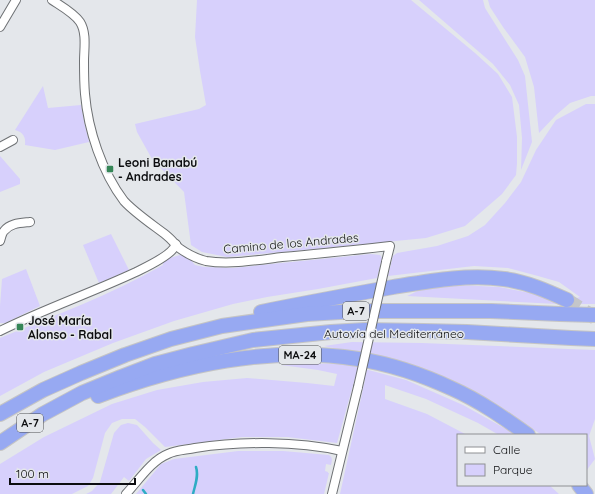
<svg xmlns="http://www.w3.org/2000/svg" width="595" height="494" font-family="Quicksand,sans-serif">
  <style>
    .green { fill: #d7d0fc }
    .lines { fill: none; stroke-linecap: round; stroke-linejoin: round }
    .stream { stroke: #2eacc4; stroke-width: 2.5 }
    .highway-tunnel { stroke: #c4c6ca; stroke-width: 14; stroke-dasharray: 14 7; stroke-linecap: butt }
    .street-casing { stroke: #6e7174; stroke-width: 10 }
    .highway-casing { stroke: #c5c5c5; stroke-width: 16 }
    .street { stroke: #fff; stroke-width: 8 }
    .highway { stroke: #97a9f2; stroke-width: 14 }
    .street-bridge-casing { stroke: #6e7174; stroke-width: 10; stroke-linecap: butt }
    .street-bridge { stroke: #fff; stroke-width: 8 }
    .poi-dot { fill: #358657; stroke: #e4e7eb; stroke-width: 1.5 }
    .labels { text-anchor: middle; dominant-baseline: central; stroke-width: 3; stroke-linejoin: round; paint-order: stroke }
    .shield { fill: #e4e7eb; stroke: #4d4e51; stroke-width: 1 }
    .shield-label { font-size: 11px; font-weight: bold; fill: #0c0d0f }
    .poi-label { font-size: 12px; font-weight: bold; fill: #0c0d0f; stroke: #e4e7eb; text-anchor: start }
    .street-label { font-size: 12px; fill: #0c0d0f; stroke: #e4e7eb }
  </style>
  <rect width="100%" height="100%" fill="#e4e7eb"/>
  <g class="green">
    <polygon points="197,0 411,0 475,53 498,74 512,97 517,137 517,163 516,175 502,194 465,226 426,238 294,251 227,257 202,252 191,245 184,192 152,159 137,132 135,124 199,109 206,105 200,71 195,37"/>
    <polygon points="419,0 483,0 485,8 518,60 525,76 532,142 521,170 522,138 519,105 510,85 493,64"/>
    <polygon points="488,0 595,0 595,96 591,96 570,103 556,115 539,133 534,87 525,57 503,27 490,7"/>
    <path d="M43 86 48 108 81 105 84 122 89 142 55 150 25 145C26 137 23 132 15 130Z"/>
    <polygon points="586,104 595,104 595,304 557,304 407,296 420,290 458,285 499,287 541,295 557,304 580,297 559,282 538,276 508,268 474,266 388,276 393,256 397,253 437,246 468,236 485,225 505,203 521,182 536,150 556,120"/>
    <polygon points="0,156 20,179 20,184 0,192"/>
    <polygon points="111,234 129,270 99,283 83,245"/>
    <path d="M371 254 380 255 382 258 377 278 318 289 267 297 233 304 174 321 113 343 44 372 0 396V338C55 315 111 295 163 265V262L170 258 180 255 189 258 195 265 204 267 233 268Z"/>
    <polygon points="26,269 40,306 5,323 0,323 0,306 2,279"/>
    <polygon points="352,342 422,343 568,349 595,350 595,419 589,436 595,459 586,471 586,435 542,435 467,387 383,359 324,346"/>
    <polygon points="342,363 406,380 463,405 513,433 512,435 499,435 478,423 426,399 385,385 385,399 427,414 467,435 458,435 458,485 549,485 559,494 340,494 365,380 355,378 337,443 287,437 242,437 165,447 145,427 135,419 122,419 112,423 105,433 93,478 88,486 72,494 0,494 0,464 44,437 112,404 157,390 203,382 247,378 307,383 334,386 337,374 318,370 281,365"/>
    <polygon points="128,423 137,425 153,443 161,450 146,459 129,481 124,477 111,494 86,494 92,491 100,482 114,433 121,425"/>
    <path d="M238 451H283L329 455C333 458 332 460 331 465L326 464 325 471 328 472V473H329L324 494H136L161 464 174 459Z"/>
  </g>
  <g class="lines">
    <g class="stream">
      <polyline points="143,490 146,494"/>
      <path d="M193 494C195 485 199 476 196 467"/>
    </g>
    <polyline class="highway-tunnel" points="567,300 589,314 595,318"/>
    <defs>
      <g id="street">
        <path d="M52 0C61 6 74 13 80 22 87 33 84 49 84 61 84 72 84 83 85 94 88 130 102 172 124 201 135 213 153 225 166 235 171 239 175 244 179 248 186 253 198 259 206 261 230 265 258 260 282 257 318 254 354 250 390 246L386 262"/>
        <polyline points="0,27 16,0"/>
        <polyline points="0,147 13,140"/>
        <path d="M0 241C1 238 2 233 4 231 10 223 21 223 30 222"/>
        <path d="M0 331C44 309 91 293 136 272 146 267 166 258 173 249 174 248 175 246 176 244"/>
        <path d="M126 494C138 481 152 460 168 454 176 450 186 450 195 448 241 441 297 441 342 451"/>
        <polyline points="332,494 358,387"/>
      </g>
      <g id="highway">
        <path d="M261 312C305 303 349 295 393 287 430 281 467 274 504 279 527 282 547 291 567 300"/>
        <path d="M98 396C179 365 272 345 358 359 391 364 423 375 453 389 480 401 504 418 528 435"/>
        <polyline points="0,414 43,390 81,373 125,355 171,339 222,326 307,314 357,311 491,311 560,314 595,315"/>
        <polyline points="0,443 43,414 82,393 121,377 155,364 193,354 253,340 331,332 365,330 424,331 467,332 571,338 595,339"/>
        <polyline points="579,485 586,494"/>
      </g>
    </defs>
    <use href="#street" class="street-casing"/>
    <use href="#highway" class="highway-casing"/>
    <use href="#street" class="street"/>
    <use href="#highway" class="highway"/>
    <defs>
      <polyline id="street-bridge" points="358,387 386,262"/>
    </defs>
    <use href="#street-bridge" class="street-bridge-casing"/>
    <use href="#street-bridge" class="street-bridge"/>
  </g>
  <g class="poi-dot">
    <rect x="106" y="165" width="8" height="8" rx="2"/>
    <rect x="16" y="323" width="8" height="8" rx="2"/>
  </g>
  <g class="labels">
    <g class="shield">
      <rect x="343" y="302" width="26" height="18" rx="3"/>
      <rect x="279" y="346" width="42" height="18" rx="3"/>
      <rect x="17" y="414" width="26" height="18" rx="3"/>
    </g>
    <g class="shield-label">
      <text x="356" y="311">A-7</text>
      <text x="300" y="355">MA-24</text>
      <text x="30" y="423">A-7</text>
    </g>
    <g class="poi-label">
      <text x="118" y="162">Leoni Banabú<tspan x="118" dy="14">- Andrades</tspan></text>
      <text x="28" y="320">José María<tspan x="28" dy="14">Alonso - Rabal</tspan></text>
    </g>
    <g class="street-label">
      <text transform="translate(291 243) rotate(-5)">Camino de los Andrades</text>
      <text x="394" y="333">Autovía del Mediterráneo</text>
    </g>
  </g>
  <rect x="457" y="434" width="130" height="52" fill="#e4e7eb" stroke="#8e9093"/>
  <rect x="465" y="447" width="20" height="6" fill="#ffffff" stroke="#8e9093"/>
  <text x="493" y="454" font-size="12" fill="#0c0d0f">Calle</text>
  <rect x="465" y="464" width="20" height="12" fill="#d7d0fc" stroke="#8e9093"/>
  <text x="493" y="474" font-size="12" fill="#0c0d0f">Parque</text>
  <path d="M10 478v6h125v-6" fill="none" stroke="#0c0d0f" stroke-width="2"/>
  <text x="16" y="478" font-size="12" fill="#0c0d0f" stroke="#e4e7eb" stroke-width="3" paint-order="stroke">100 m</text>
</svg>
